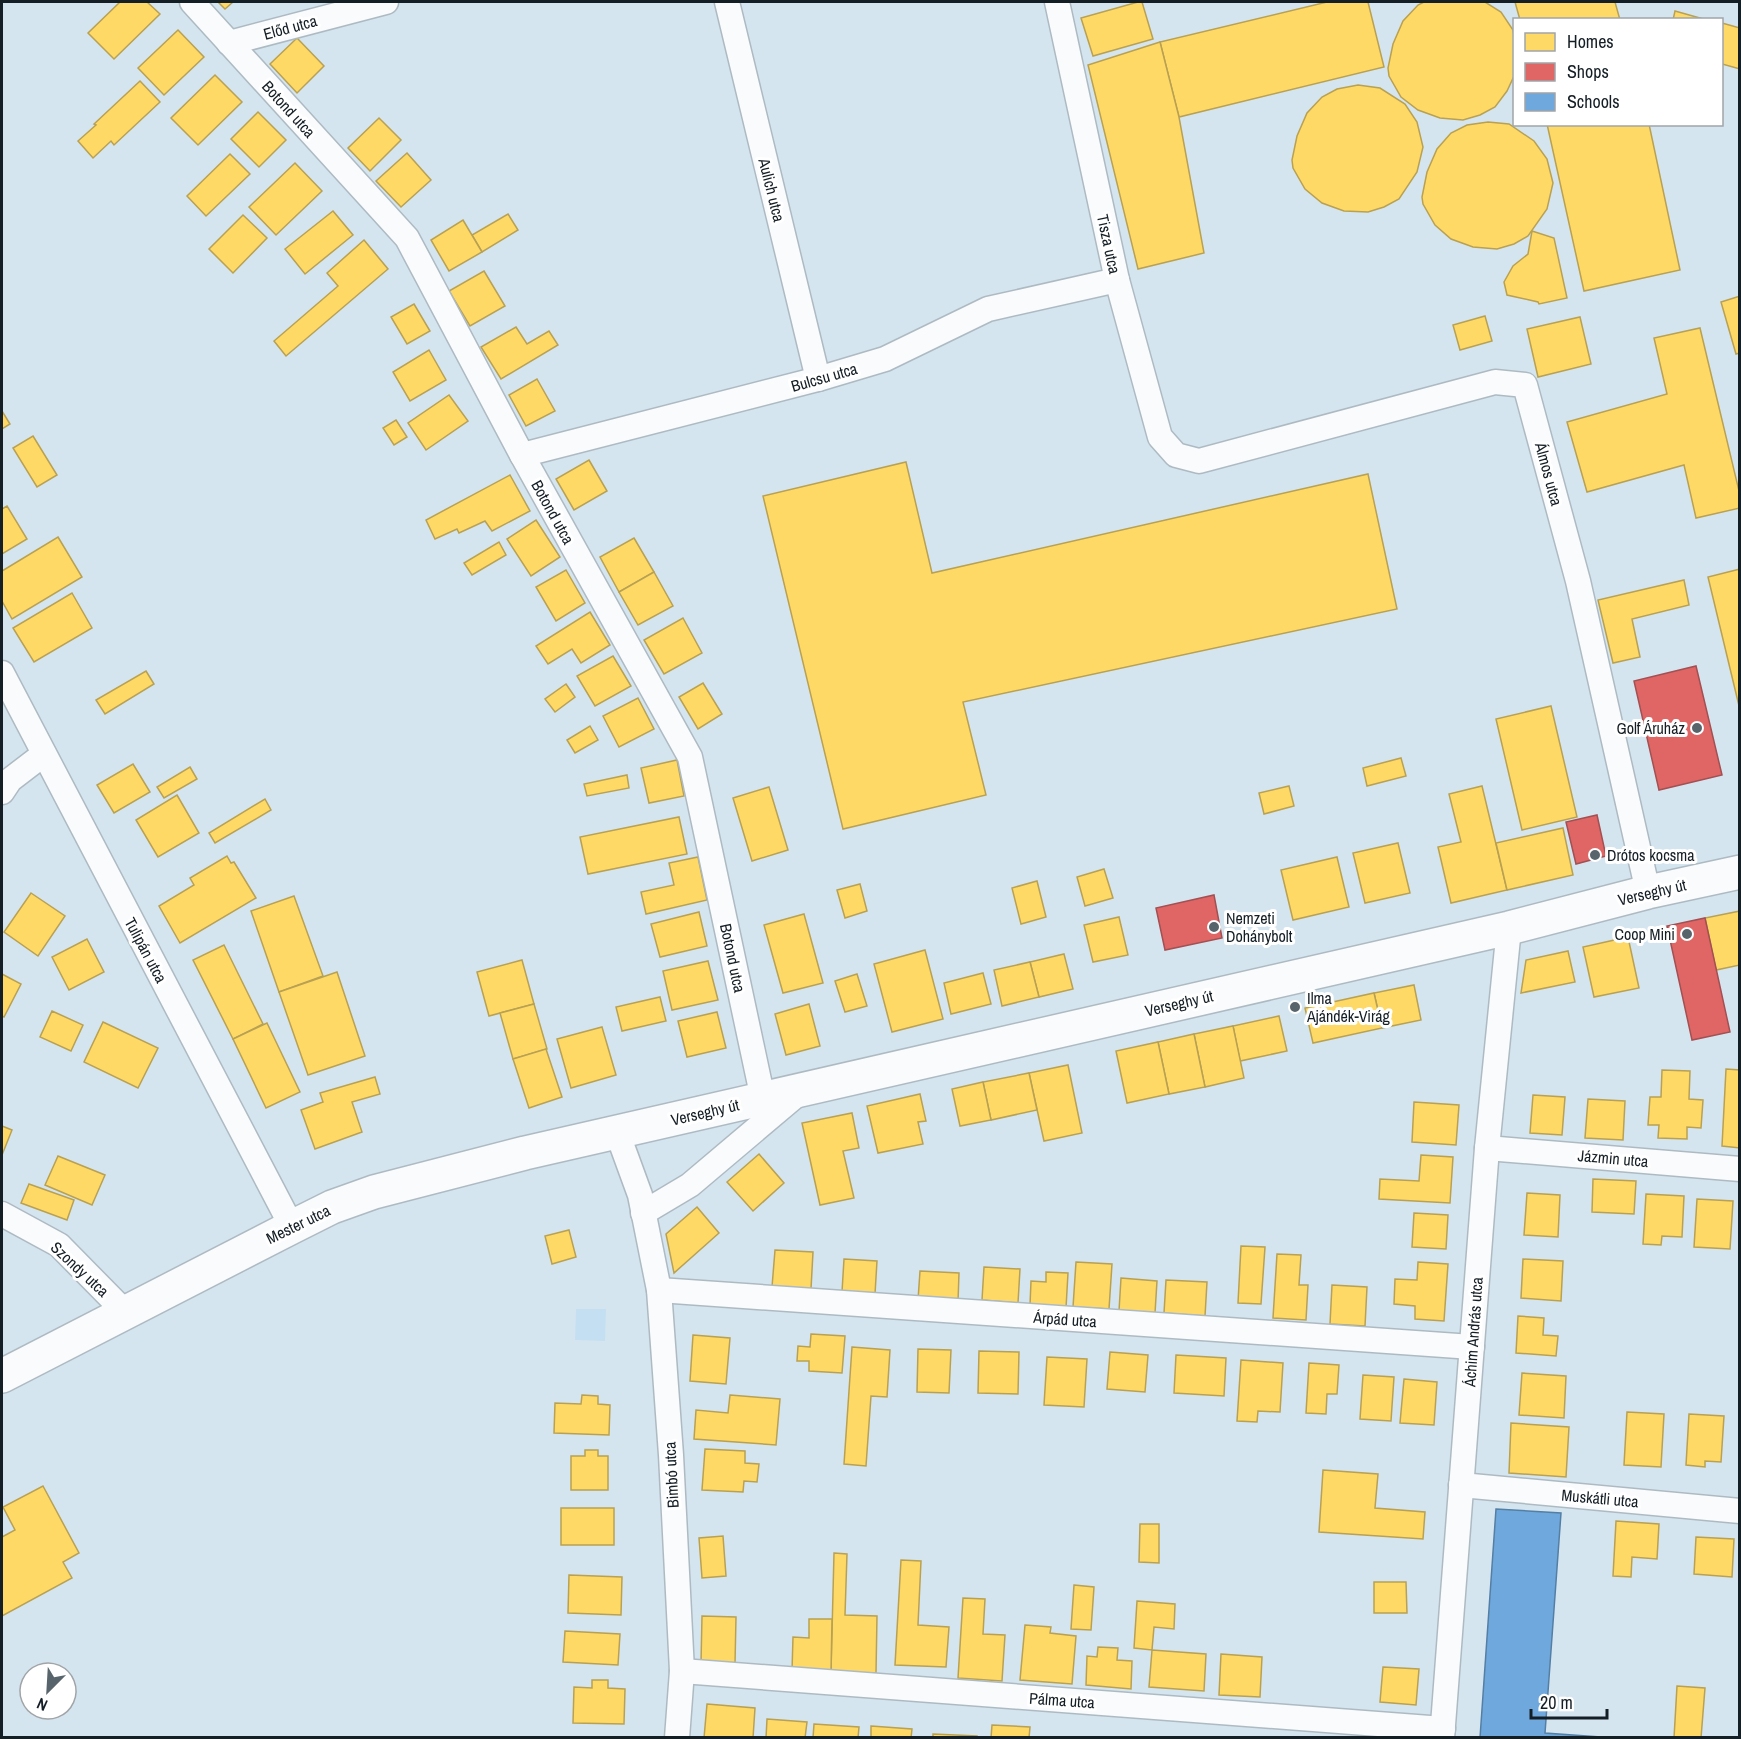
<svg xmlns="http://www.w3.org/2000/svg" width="1741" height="1739" font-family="'Archivo Narrow',sans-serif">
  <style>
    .built { fill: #c5dff2 }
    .homes { fill: #ffd966; stroke: #b8a152; stroke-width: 1.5 }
    .shops { fill: #e06666; stroke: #a35052; stroke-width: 1.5 }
    .schools { fill: #6fa8dc; stroke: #547fa5; stroke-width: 1.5 }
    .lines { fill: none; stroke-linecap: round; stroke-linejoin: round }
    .street-casing { stroke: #aebac2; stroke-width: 27 }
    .secondary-casing { stroke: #aebac2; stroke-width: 36 }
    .street { stroke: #f9fbfd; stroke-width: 24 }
    .secondary { stroke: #f9fbfd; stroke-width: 33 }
    .poi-dot { fill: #58646c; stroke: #fff; stroke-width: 2 }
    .labels { text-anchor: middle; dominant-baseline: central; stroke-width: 6; stroke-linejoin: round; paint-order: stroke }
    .street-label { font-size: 16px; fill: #141e25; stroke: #fff }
    .poi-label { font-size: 16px; fill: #141e25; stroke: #fff; text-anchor: start }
  </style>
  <rect width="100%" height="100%" fill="#d5e5f0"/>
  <polygon class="built" points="576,1309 606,1309 605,1341 575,1340"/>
  <g class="homes">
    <polygon points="120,2 147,2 160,14 114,59 88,33"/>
    <polygon points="218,2 233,2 225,9"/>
    <polygon points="1138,2 1142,2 1153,39 1093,56 1081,18"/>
    <polygon points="1327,2 1368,2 1384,67 1179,117 1160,42"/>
    <polygon points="1424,2 1485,2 1501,12 1513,30 1514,36 1514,76 1507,91 1495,107 1480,115 1463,120 1440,118 1418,110 1401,97 1389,76 1388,68 1393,44 1403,21 1418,5"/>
    <polygon points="1515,2 1615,2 1620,20 1520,20"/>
    <polygon points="1675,11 1707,20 1673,20"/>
    <polygon points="1722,23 1740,28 1740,69 1722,64"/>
    <polygon points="178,30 204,57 164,95 138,68"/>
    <polygon points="297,38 324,66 297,93 270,64"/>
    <polygon points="1160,42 1179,117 1204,253 1138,269 1088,65"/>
    <polygon points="215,75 242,102 198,145 171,118"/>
    <polygon points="140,81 160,102 114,145 111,141 93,158 78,141 96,125 94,124"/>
    <polygon points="1358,85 1380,88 1405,104 1417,122 1423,147 1417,172 1399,199 1384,207 1368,212 1344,211 1322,203 1305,189 1293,168 1292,160 1297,136 1307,113 1322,97 1337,89"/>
    <polygon points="258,112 286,140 259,167 231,139"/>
    <polygon points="379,118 401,140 370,171 348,148"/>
    <polygon points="1488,122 1509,124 1534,141 1547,159 1553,183 1547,209 1528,236 1514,244 1497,249 1473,247 1451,239 1435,225 1423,204 1422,197 1427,172 1437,149 1451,133 1467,125"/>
    <polygon points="1547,124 1649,124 1680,270 1584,291"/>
    <polygon points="407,153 431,180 401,207 376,181"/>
    <polygon points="230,154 250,174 206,216 187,196"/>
    <polygon points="295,163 322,191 276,235 249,207"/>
    <polygon points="333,211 353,235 305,274 285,249"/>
    <polygon points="508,214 518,230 482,252 472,235"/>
    <polygon points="243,215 267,238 233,273 209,249"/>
    <polygon points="463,220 482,252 449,271 431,240"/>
    <polygon points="1532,231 1554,238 1567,298 1539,304 1538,302 1507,295 1504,282 1513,266 1528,254"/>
    <polygon points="364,240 388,269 286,356 274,341 338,286 327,273"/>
    <polygon points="484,271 505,306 470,326 449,291"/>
    <polygon points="1740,296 1740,353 1736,354 1721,302"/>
    <polygon points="414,304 430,331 407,344 391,317"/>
    <polygon points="1485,316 1492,341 1460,350 1453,325"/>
    <polygon points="1580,317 1591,364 1538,377 1527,329"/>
    <polygon points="516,327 527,344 549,331 558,345 501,379 481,347"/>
    <polygon points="1700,328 1740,495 1740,508 1696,518 1684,465 1587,492 1567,422 1667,394 1654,338"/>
    <polygon points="429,350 446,380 410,401 393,372"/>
    <polygon points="537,379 555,411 526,426 509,395"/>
    <polygon points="449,395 468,421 426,450 408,423"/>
    <polygon points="2,411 10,424 2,429"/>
    <polygon points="396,420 407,437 394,445 383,428"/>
    <polygon points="33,436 57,475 37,487 13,448"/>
    <polygon points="589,460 607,491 574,510 556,479"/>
    <polygon points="906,462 932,573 1368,474 1397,609 963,702 986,795 843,829 763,496"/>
    <polygon points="510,475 530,511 492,531 485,521 459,533 457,529 435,539 426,520"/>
    <polygon points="7,506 27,539 2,554 2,509"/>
    <polygon points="536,520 560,557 531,576 507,539"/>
    <polygon points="58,537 82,577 12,619 2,601 2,571"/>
    <polygon points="634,538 654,572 619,592 600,557"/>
    <polygon points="499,542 506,555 472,575 464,563"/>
    <polygon points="1740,569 1740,710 1708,577"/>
    <polygon points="566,570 585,603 556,621 536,587"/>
    <polygon points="654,572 673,606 638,625 619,592"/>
    <polygon points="1684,580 1689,605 1632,619 1640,657 1613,663 1598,600"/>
    <polygon points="72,593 92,628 34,662 13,628"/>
    <polygon points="590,612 610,645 581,663 572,649 548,664 536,646"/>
    <polygon points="683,618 702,653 664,674 644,640"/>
    <polygon points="613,656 631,686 595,706 577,676"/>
    <polygon points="146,671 154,684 105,714 96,700"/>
    <polygon points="703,683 722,714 698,729 679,697"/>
    <polygon points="566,684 575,697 555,712 545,699"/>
    <polygon points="638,698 654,729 619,747 603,716"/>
    <polygon points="1551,706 1577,817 1522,830 1496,719"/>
    <polygon points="590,726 598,740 575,753 567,740"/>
    <polygon points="1401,758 1406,776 1367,786 1363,768"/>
    <polygon points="677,760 684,796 649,803 641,768"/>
    <polygon points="133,764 150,792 114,813 97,785"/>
    <polygon points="190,767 197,779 164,798 157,787"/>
    <polygon points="627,775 629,788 587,796 584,784"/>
    <polygon points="1289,786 1294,806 1264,814 1259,793"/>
    <polygon points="1482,786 1507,890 1451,903 1438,847 1461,842 1449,794"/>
    <polygon points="769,787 788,850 752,861 733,798"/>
    <polygon points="177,795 199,833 158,857 136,820"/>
    <polygon points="265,799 271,810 215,843 209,833"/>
    <polygon points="679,817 687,854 588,874 580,837"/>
    <polygon points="1563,828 1573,875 1507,890 1496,843"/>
    <polygon points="1398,843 1410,893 1365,903 1353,853"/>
    <polygon points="227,856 231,863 234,862 256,898 180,943 159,906 194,885 190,878"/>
    <polygon points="698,857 707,900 646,914 641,892 674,885 669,863"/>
    <polygon points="1337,857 1349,907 1293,920 1281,870"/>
    <polygon points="1104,869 1113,898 1085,906 1077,877"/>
    <polygon points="1037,881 1046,917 1021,924 1012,888"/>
    <polygon points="860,884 867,911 845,918 837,890"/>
    <polygon points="31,893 65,916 38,956 4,932"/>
    <polygon points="294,896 323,976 279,992 251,911"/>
    <polygon points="1740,911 1740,965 1716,970 1705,918"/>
    <polygon points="699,912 707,946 660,957 651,924"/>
    <polygon points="804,914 823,983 783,993 764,925"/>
    <polygon points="1119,917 1128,955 1093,962 1084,925"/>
    <polygon points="1628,937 1639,988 1594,997 1583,947"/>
    <polygon points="87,939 104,972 69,990 52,957"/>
    <polygon points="224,945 263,1024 233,1039 193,960"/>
    <polygon points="925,950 943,1019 892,1032 874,964"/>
    <polygon points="1568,951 1575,982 1521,993 1526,960"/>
    <polygon points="1064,954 1073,989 1039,997 1030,962"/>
    <polygon points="522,960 534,1004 489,1016 477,972"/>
    <polygon points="708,961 718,1000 672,1010 663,971"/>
    <polygon points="1030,962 1039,997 1002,1006 994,970"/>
    <polygon points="337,972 365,1056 308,1075 279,992"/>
    <polygon points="983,973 991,1004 951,1014 944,983"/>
    <polygon points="2,974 21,984 4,1017 2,1016"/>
    <polygon points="857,974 867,1006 845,1012 835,981"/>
    <polygon points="1414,985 1421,1020 1382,1028 1374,993"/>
    <polygon points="1374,993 1382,1028 1313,1043 1305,1008"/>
    <polygon points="660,997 666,1021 622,1031 616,1007"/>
    <polygon points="534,1004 547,1049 513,1059 500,1013"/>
    <polygon points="809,1004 820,1046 786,1055 775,1014"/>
    <polygon points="52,1011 83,1025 71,1051 40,1037"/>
    <polygon points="717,1012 726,1048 687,1057 678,1021"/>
    <polygon points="1279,1016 1287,1051 1240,1061 1233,1026"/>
    <polygon points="103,1022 158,1048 138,1088 84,1062"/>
    <polygon points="267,1023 300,1092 266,1108 233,1039"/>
    <polygon points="1233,1026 1244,1078 1205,1087 1194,1034"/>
    <polygon points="602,1027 616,1075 571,1088 557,1039"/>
    <polygon points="1194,1034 1205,1087 1169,1094 1158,1042"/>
    <polygon points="1158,1042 1169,1094 1127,1103 1116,1051"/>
    <polygon points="546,1049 562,1097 529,1108 513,1059"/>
    <polygon points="1068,1065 1082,1133 1044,1141 1029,1073"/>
    <polygon points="1726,1069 1740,1070 1740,1148 1722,1146"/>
    <polygon points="1662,1070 1690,1071 1689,1099 1703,1100 1701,1128 1687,1127 1687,1139 1658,1138 1659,1125 1648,1125 1650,1097 1661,1097"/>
    <polygon points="1029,1073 1037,1110 991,1120 983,1082"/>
    <polygon points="375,1077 380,1094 352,1102 362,1132 315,1149 301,1110 323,1102 320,1093"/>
    <polygon points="983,1082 991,1120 960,1126 952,1089"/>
    <polygon points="920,1094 926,1121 918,1122 923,1144 878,1153 867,1106"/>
    <polygon points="1533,1095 1565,1097 1562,1135 1530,1133"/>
    <polygon points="1588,1099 1625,1101 1623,1140 1585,1138"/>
    <polygon points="1414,1102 1459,1105 1456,1145 1412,1142"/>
    <polygon points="852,1113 859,1148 843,1151 854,1198 820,1205 802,1123"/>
    <polygon points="2,1126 12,1130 2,1155"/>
    <polygon points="759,1154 784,1183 753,1211 727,1182"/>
    <polygon points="1421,1155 1453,1157 1450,1203 1379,1199 1380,1179 1419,1181"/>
    <polygon points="58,1156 105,1175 92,1205 45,1185"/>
    <polygon points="1593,1179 1636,1181 1634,1214 1592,1212"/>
    <polygon points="29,1184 74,1200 67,1220 21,1203"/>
    <polygon points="1527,1193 1560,1195 1558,1237 1524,1235"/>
    <polygon points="1646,1194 1684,1196 1682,1237 1662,1236 1661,1245 1643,1244"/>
    <polygon points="1697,1199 1733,1201 1730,1249 1694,1247"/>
    <polygon points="697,1207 719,1233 674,1273 666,1234"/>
    <polygon points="1414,1213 1448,1215 1446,1249 1412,1247"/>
    <polygon points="569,1230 576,1257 552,1264 545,1236"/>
    <polygon points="1241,1246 1265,1247 1261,1304 1238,1303"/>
    <polygon points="775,1250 813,1252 811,1289 772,1287"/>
    <polygon points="1277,1254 1301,1255 1299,1285 1308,1285 1306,1320 1273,1318"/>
    <polygon points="844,1259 877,1261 875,1294 842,1292"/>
    <polygon points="1523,1259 1563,1261 1561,1301 1521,1298"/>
    <polygon points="1076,1262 1112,1264 1109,1309 1073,1307"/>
    <polygon points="1418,1262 1448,1264 1444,1321 1415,1319 1415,1306 1394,1304 1395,1279 1417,1280"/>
    <polygon points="984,1267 1020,1269 1018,1303 982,1300"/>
    <polygon points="920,1271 959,1273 958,1302 918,1300"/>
    <polygon points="1046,1272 1068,1273 1066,1308 1030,1305 1031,1281 1046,1282"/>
    <polygon points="1121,1278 1157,1281 1155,1313 1119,1311"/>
    <polygon points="1166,1280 1207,1282 1205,1316 1164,1313"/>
    <polygon points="1332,1285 1367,1287 1365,1326 1330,1324"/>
    <polygon points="1518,1316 1544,1318 1543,1335 1558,1336 1556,1356 1516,1353"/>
    <polygon points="811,1334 845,1336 842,1373 809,1371 809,1361 797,1361 798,1346 810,1347"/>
    <polygon points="693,1335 730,1338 726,1384 690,1381"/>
    <polygon points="852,1347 890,1350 887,1397 871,1396 866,1466 844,1464"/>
    <polygon points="918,1349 951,1350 949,1393 917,1392"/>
    <polygon points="979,1351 1019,1352 1018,1394 978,1393"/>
    <polygon points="1110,1352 1148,1355 1145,1392 1107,1389"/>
    <polygon points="1176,1355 1226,1358 1224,1396 1174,1393"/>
    <polygon points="1047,1357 1087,1359 1084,1407 1044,1405"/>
    <polygon points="1241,1360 1283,1363 1280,1412 1258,1411 1257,1422 1237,1421"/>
    <polygon points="1309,1363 1339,1365 1337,1394 1327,1394 1326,1414 1306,1413"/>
    <polygon points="1522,1373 1566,1376 1564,1418 1519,1415"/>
    <polygon points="1363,1375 1394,1377 1391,1421 1360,1419"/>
    <polygon points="1404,1379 1437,1382 1434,1425 1400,1423"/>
    <polygon points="582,1395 598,1396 598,1404 610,1405 609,1435 554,1433 555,1403 581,1404"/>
    <polygon points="730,1395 780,1399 776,1445 694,1439 696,1410 728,1413"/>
    <polygon points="1627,1412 1664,1414 1661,1467 1624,1465"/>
    <polygon points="1689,1414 1724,1416 1721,1462 1705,1461 1705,1467 1686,1465"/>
    <polygon points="1511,1423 1569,1427 1566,1477 1509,1473"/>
    <polygon points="705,1449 745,1451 745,1463 759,1464 757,1482 744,1481 743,1492 702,1490"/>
    <polygon points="585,1450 598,1450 598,1456 608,1456 608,1490 571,1490 571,1456 585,1456"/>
    <polygon points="1323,1470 1378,1474 1375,1508 1425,1512 1423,1539 1319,1532"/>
    <polygon points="43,1486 79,1553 63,1562 72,1578 2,1616 2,1537 15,1530 3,1507"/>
    <rect x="561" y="1508" width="53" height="37"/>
    <polygon points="1616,1521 1659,1524 1657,1559 1632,1557 1631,1577 1613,1576"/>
    <polygon points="1140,1524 1159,1524 1159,1563 1139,1562"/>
    <polygon points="723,1536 726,1576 702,1578 699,1538"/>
    <polygon points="1696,1537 1734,1539 1732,1577 1694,1574"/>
    <polygon points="834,1553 847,1554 845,1615 877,1616 876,1673 831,1672"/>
    <polygon points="901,1560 921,1561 918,1625 949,1627 946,1667 895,1665"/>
    <polygon points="569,1575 622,1577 621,1615 568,1613"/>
    <polygon points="1374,1582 1406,1582 1407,1613 1374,1613"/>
    <polygon points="1074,1585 1094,1587 1091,1630 1071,1629"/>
    <polygon points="963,1598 985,1599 983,1634 1005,1635 1002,1681 958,1678"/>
    <polygon points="1137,1601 1175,1604 1174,1629 1154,1627 1152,1650 1134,1648"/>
    <polygon points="702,1616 736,1617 735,1664 701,1663"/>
    <polygon points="809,1619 832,1619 831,1672 792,1671 793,1637 809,1638"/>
    <polygon points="1025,1625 1051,1627 1050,1633 1076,1636 1072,1684 1020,1680"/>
    <polygon points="565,1631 620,1634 618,1665 563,1662"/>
    <polygon points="1098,1647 1118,1648 1117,1660 1132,1661 1131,1689 1086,1685 1087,1656 1097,1657"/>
    <polygon points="1152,1650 1206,1654 1204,1691 1149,1687"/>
    <polygon points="1221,1654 1262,1657 1260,1697 1219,1695"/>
    <polygon points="1383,1667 1419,1669 1416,1705 1380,1702"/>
    <polygon points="592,1680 608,1680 608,1688 625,1689 624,1724 573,1723 574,1687 592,1688"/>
    <polygon points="1677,1686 1705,1688 1701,1738 1674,1738"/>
    <polygon points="707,1704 755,1708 753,1738 704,1738"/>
    <polygon points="767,1719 807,1722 805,1738 766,1738"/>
    <polygon points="814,1724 859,1727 858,1738 813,1738"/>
    <polygon points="992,1725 1030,1727 1029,1738 991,1738"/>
    <polygon points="871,1726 912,1729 911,1738 871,1738"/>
    <polygon points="933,1734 977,1736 977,1738 933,1738"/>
  </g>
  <g class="shops">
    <polygon points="1696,666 1722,775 1659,790 1634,681"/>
    <polygon points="1597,815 1606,856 1576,864 1566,822"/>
    <polygon points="1214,895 1222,938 1165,950 1156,908"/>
    <polygon points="1705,918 1730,1032 1692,1040 1667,926"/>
  </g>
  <polygon class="schools" points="1496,1509 1561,1513 1545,1733 1615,1738 1480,1738"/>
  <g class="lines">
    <defs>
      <g id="street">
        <polyline points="192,2 407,238 522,455 690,757 763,1099"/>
        <polyline points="727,2 818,379"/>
        <polyline points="1057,2 1117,280 1160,437 1176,455 1199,461 1495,382 1525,385 1578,581 1648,892"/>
        <polyline points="229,43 386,2"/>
        <polyline points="522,455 818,379 885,359 988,309 1117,280"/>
        <polyline points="2,673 292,1227"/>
        <polyline points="2,792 10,780 44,754"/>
        <polyline points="617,1132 640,1195 659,1290 671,1455 682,1671 677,1738"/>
        <polyline points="1487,1148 1740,1169"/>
        <polyline points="643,1213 690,1185 800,1092"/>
        <polyline points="2,1214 59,1245 124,1311"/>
        <polyline points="659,1290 1472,1347"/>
        <polyline points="1461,1485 1740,1511"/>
        <polyline points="682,1671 1443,1729"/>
        <polyline points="1442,1738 1487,1148 1509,928"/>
      </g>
      <polyline id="secondary" points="2,1376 292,1227 332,1207 374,1192 525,1153 1509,928 1648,892 1740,872"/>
    </defs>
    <use href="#street" class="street-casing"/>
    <use href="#secondary" class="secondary-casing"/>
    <use href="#street" class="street"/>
    <use href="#secondary" class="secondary"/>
  </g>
  <g class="poi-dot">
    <circle cx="1697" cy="728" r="6"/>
    <circle cx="1595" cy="855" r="6"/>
    <circle cx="1214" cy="927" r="6"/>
    <circle cx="1687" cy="934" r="6"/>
    <circle cx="1295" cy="1007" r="6"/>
  </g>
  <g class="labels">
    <g class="street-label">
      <text transform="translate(290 27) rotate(-15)">Előd utca</text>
      <text transform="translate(289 109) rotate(48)">Botond utca</text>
      <text transform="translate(772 190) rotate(76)">Aulich utca</text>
      <text transform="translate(1109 244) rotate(78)">Tisza utca</text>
      <text transform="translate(824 377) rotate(-16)">Bulcsu utca</text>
      <text transform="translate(1549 474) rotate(75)">Álmos utca</text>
      <text transform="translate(553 512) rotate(61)">Botond utca</text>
      <text transform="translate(1652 892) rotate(-13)">Verseghy út</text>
      <text transform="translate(146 950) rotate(62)">Tulipán utca</text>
      <text transform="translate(733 958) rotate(78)">Botond utca</text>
      <text transform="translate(1179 1003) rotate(-13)">Verseghy út</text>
      <text transform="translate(705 1112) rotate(-13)">Verseghy út</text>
      <text transform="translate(1613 1158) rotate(5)">Jázmin utca</text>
      <text transform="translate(298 1224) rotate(-26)">Mester utca</text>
      <text transform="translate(80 1269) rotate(43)">Szondy utca</text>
      <text transform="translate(1065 1319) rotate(4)">Árpád utca</text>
      <text transform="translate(1473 1332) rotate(-86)">Áchim András utca</text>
      <text transform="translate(671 1475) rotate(-93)">Bimbó utca</text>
      <text transform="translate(1600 1498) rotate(5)">Muskátli utca</text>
      <text transform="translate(1062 1700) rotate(4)">Pálma utca</text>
    </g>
    <g class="poi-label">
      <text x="1685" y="728" text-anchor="end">Golf Áruház</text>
      <text x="1607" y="855">Drótos kocsma</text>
      <text x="1226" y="918">Nemzeti<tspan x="1226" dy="18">Dohánybolt</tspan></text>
      <text x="1675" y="934" text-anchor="end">Coop Mini</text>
      <text x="1307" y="998">Ilma<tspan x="1307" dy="18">Ajándék-Virág</tspan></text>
    </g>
  </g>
  <rect width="1741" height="1739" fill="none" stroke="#141e25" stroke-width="6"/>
  <rect x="1513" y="18" width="210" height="108" fill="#ffffff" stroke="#a1a5a8" stroke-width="1.5"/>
  <rect x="1525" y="33" width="30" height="18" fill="#ffd966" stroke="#a1a5a8" stroke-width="1.5"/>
  <text x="1567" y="48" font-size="18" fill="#141e25">Homes</text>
  <rect x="1525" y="63" width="30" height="18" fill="#e06666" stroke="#a1a5a8" stroke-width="1.5"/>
  <text x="1567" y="78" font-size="18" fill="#141e25">Shops</text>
  <rect x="1525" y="93" width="30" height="18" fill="#6fa8dc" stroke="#a1a5a8" stroke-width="1.5"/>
  <text x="1567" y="108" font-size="18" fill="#141e25">Schools</text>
  <g transform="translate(48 1691) rotate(204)"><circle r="28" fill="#ffffff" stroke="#a1a5a8" stroke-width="1.5"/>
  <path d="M0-4.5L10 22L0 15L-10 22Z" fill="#58646c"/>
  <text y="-9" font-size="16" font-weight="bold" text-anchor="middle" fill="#141e25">N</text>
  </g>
  <path d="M1531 1709v9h76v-9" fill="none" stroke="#141e25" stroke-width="3"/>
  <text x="1540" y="1709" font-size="18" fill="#141e25" stroke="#ffffff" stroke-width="4.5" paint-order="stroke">20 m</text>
</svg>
